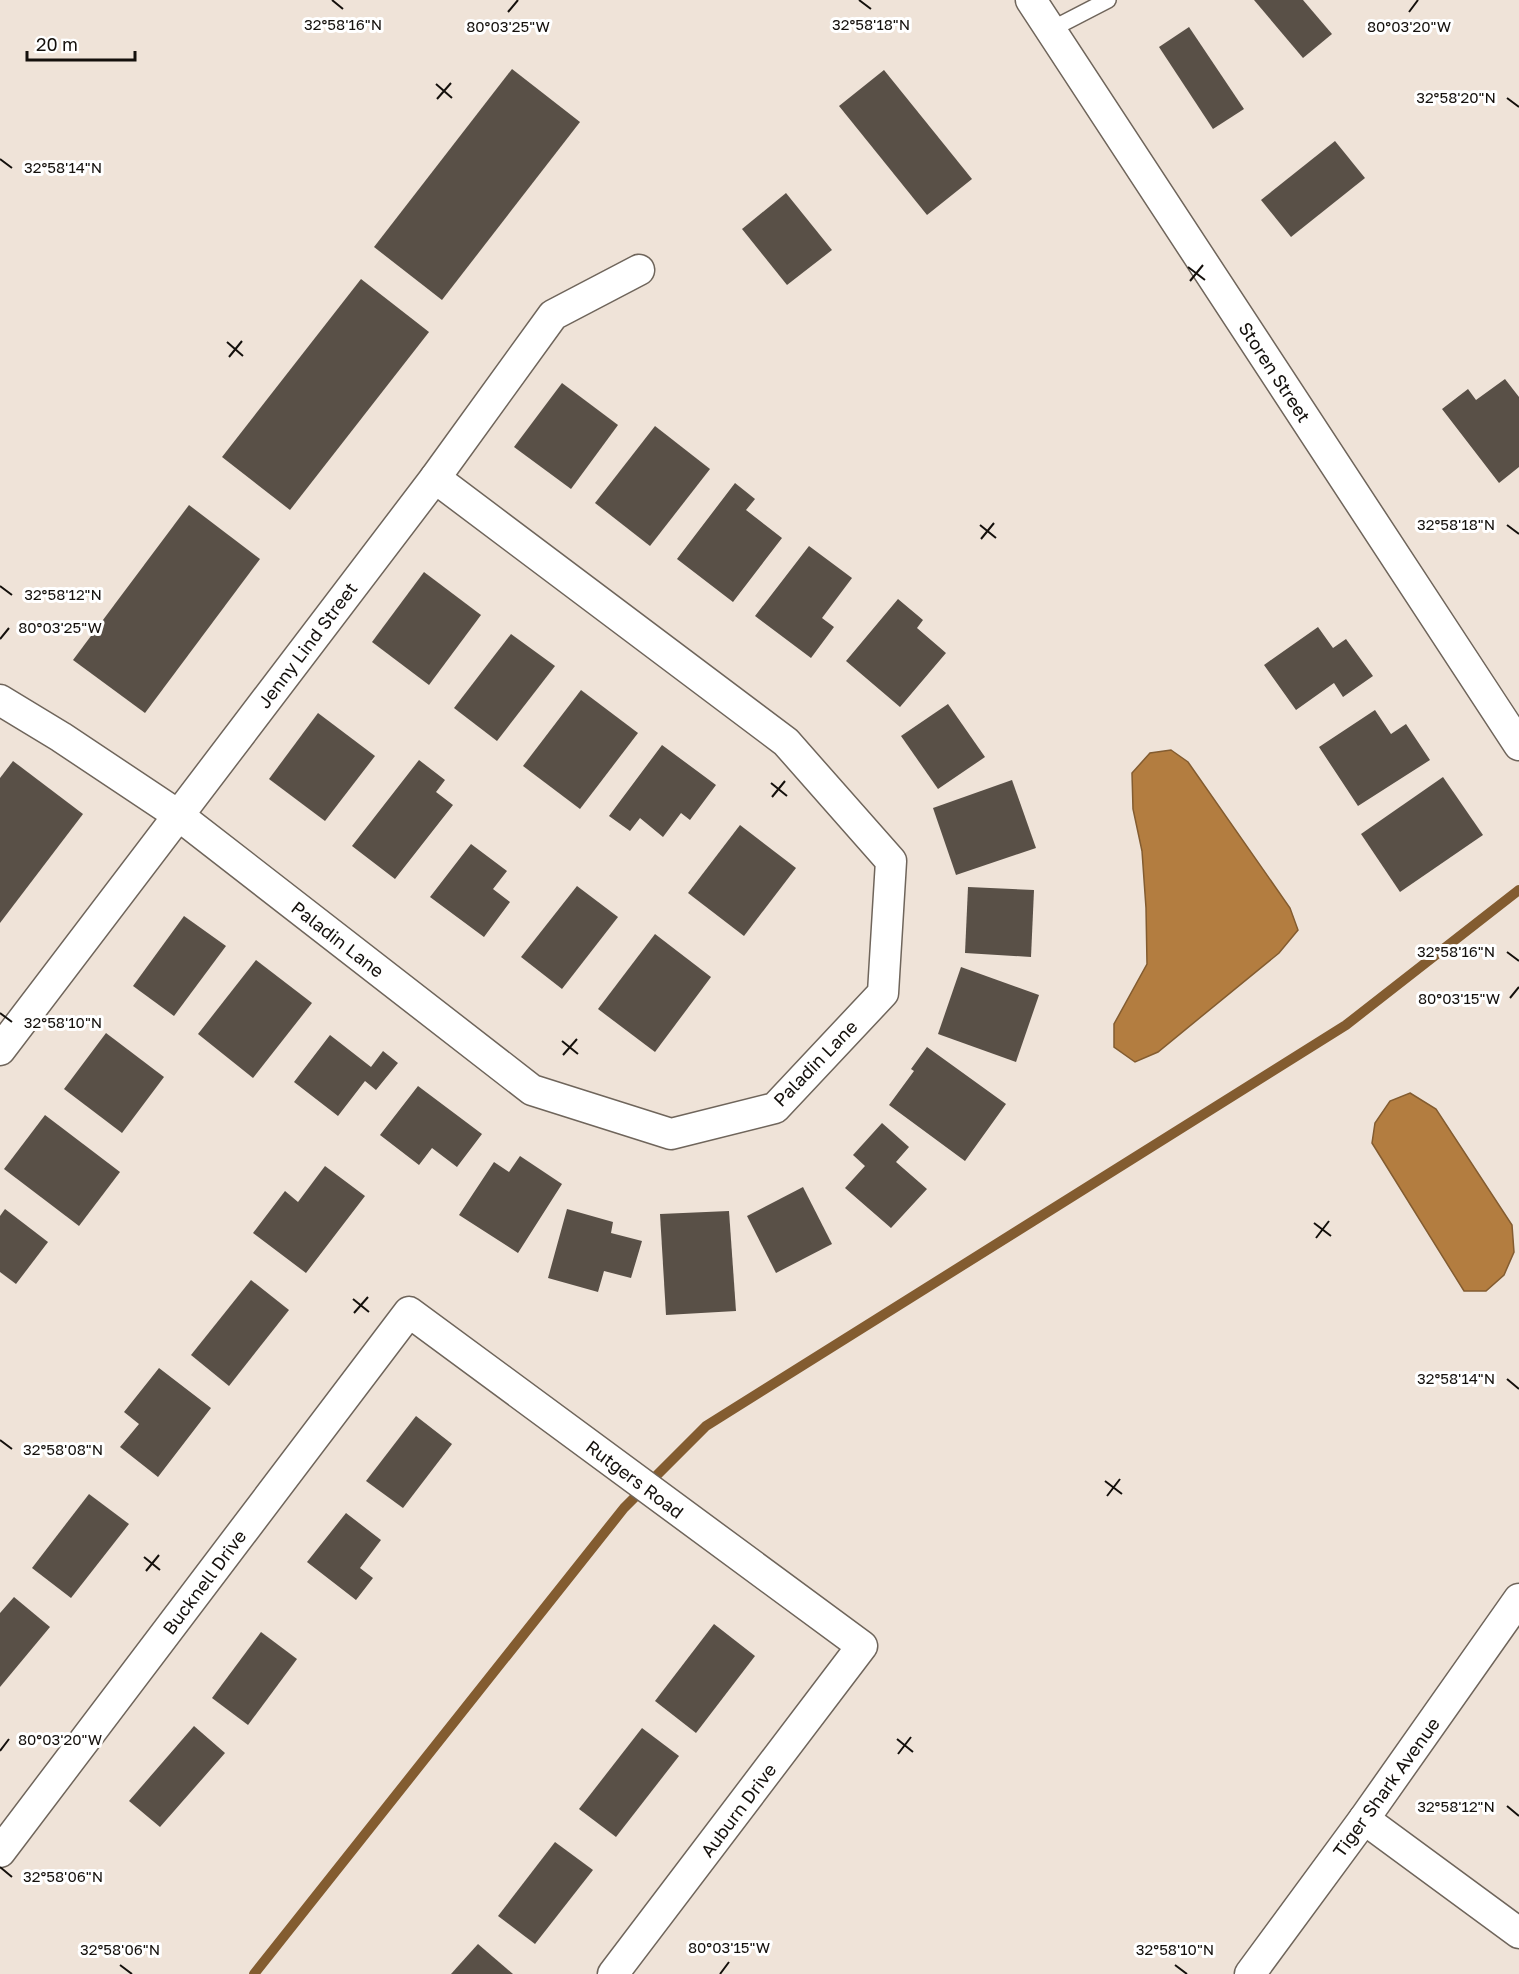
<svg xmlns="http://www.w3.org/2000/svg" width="1519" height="1974" font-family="'Golos Text',sans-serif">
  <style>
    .water { fill: #b37d40; stroke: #835c30; stroke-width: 1.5 }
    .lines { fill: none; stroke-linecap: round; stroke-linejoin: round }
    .stream { stroke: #835c30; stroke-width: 10 }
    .building { fill: #595047 }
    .service-casing { stroke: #6f655b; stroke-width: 18 }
    .minor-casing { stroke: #6f655b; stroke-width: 33 }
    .service { stroke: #fff; stroke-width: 15 }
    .minor { stroke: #fff; stroke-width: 30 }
    .ticks { fill: none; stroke: #14100c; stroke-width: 2 }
    .labels { text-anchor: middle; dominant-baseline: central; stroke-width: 6; stroke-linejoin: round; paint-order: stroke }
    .street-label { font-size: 18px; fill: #14100c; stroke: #fff }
    .ticks-label { font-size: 15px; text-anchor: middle; fill: #14100c; stroke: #fff; stroke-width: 6; stroke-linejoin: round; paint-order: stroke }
  </style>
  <rect width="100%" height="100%" fill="#efe3d8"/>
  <g class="water">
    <polygon points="1171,750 1188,762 1290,908 1298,930 1279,953 1158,1052 1135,1062 1114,1047 1114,1024 1147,964 1146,908 1142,851 1133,809 1132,773 1150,753"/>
    <polygon points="1410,1093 1436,1109 1512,1225 1514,1252 1504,1275 1486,1291 1464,1291 1372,1143 1375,1123 1390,1101"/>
  </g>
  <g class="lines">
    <polyline class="stream" points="254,1974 624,1508 706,1426 1346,1025 1519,890"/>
  </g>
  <g class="building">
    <polygon points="1254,0 1303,0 1332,34 1303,58"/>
    <polygon points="1189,27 1244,109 1213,129 1159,47"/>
    <polygon points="512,69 580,122 442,300 374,247"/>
    <polygon points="884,70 972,179 927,215 839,106"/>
    <polygon points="1335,141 1365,178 1291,237 1261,200"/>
    <polygon points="786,193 832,250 787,285 742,229"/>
    <polygon points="361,279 429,332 290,510 222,457"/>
    <polygon points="1505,379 1519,397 1519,467 1499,483 1442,409 1468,389 1476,400"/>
    <polygon points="562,383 618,425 571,489 514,447"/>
    <polygon points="655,426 710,469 650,546 595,503"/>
    <polygon points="735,483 755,499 746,510 782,538 733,602 677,559"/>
    <polygon points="189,505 260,559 145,713 73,660"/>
    <polygon points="809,546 852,578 822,618 834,627 811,658 755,616"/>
    <polygon points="424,572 481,615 429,685 372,642"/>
    <polygon points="898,599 923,620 917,628 946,653 900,707 846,661"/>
    <polygon points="1318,627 1333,648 1346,639 1373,676 1343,697 1334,683 1296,710 1264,665"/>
    <polygon points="511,634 555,666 497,741 454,708"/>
    <polygon points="581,690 638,733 580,809 523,766"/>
    <polygon points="948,704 985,757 938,789 901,736"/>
    <polygon points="1375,710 1391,734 1406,724 1430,760 1358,806 1319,747"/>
    <polygon points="318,713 375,756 325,821 269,779"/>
    <polygon points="662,745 716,785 690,820 681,813 663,837 640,818 630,831 609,816"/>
    <polygon points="419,760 445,780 436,792 453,805 395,879 352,846"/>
    <polygon points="13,761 83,814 0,923 0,778"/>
    <polygon points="1443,777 1483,835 1400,892 1361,834"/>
    <polygon points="1012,780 1036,848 956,875 933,808"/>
    <polygon points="740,825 796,868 744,936 688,893"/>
    <polygon points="471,844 507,871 493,889 510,902 484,937 430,897"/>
    <polygon points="577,886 618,917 562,989 521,957"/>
    <polygon points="968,887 1034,890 1031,957 965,953"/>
    <polygon points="184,916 226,946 174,1016 133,986"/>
    <polygon points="655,934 711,977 655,1052 598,1009"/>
    <polygon points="256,960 312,1003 253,1078 198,1034"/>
    <polygon points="961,967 1039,995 1016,1062 938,1034"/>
    <polygon points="106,1033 164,1077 122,1133 64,1089"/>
    <polygon points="330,1035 371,1067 383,1051 398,1063 376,1090 365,1081 338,1116 294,1082"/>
    <polygon points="927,1047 1006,1104 965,1161 889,1105 914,1071 911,1069"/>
    <polygon points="418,1086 482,1134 457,1167 432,1148 419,1165 380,1135"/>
    <polygon points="45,1115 120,1172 79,1226 4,1169"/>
    <polygon points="882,1123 909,1147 896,1162 927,1189 891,1228 845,1188 865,1166 853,1155"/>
    <polygon points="520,1156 562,1184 518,1253 459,1215 494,1162 509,1172"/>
    <polygon points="325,1166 365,1196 306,1273 253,1233 285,1191 298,1202"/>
    <polygon points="803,1187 832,1244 776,1273 747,1216"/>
    <polygon points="5,1209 48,1242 16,1284 0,1272 0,1216"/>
    <polygon points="567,1209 613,1222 611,1233 642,1241 631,1278 604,1271 598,1292 548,1278"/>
    <polygon points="729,1211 736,1311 666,1315 660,1214"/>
    <polygon points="251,1280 289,1310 229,1386 191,1355"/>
    <polygon points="159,1368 211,1408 158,1477 120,1447 139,1424 124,1412"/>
    <polygon points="416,1416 452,1444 403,1508 366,1481"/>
    <polygon points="89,1494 129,1524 71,1598 32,1568"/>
    <polygon points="346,1513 381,1540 360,1568 373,1578 356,1600 307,1562"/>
    <polygon points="14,1597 50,1627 0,1687 0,1613"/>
    <polygon points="714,1624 755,1656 696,1733 655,1701"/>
    <polygon points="261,1632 297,1659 248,1725 212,1698"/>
    <polygon points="194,1726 225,1753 160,1827 129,1801"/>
    <polygon points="642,1728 679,1756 616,1837 579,1809"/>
    <polygon points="555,1842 593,1870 535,1944 498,1916"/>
    <polygon points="478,1944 513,1974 451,1974"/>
  </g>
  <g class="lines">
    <defs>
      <polyline id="service" points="1050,30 1108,0"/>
      <g id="minor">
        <polyline points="1031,0 1519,745"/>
        <polyline points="0,700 61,737 178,815 532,1090 671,1134 775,1108 883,993 891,861 786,742 435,478"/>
        <polyline points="0,1050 435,478 553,315 639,270"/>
        <polyline points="1364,1819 1519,1933"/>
        <polyline points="0,1852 409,1312 862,1646 613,1974"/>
        <polyline points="1250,1974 1364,1819 1519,1599"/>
      </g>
    </defs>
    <use href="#service" class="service-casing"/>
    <use href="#minor" class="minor-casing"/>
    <use href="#service" class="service"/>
    <use href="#minor" class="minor"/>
  </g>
  <path class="ticks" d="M332 0 343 9M859 0 871 9M508 12 518 0M1409 12 1418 0M436 84 452 98M1507 98 1519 107M437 99 451 83M0 159 12 168M1188 267 1205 280M1190 281 1203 265M227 342 243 356M229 357 242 341M980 525 996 538M1507 525 1519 534M981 539 994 523M0 586 12 595M0 639 9 628M771 783 787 796M772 797 785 781M1507 952 1519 961M1510 998 1519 987M0 1013 12 1022M562 1041 578 1054M563 1055 577 1039M1314 1223 1331 1236M1316 1238 1329 1221M353 1299 369 1312M354 1313 368 1297M1507 1379 1519 1389M0 1440 12 1449M1105 1481 1122 1494M1107 1496 1120 1479M144 1557 160 1570M146 1571 159 1555M897 1739 913 1752M0 1751 9 1739M898 1754 911 1737M1507 1806 1519 1816M0 1867 12 1877M120 1965 132 1974M1175 1965 1187 1974M720 1974 729 1962"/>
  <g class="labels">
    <g class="street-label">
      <text transform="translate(1275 372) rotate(57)">Storen Street</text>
      <text transform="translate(307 645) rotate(-53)">Jenny Lind Street</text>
      <text transform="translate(338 939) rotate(38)">Paladin Lane</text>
      <text transform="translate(815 1063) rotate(-46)">Paladin Lane</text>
      <text transform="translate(635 1479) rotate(37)">Rutgers Road</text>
      <text transform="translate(204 1582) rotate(-53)">Bucknell Drive</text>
      <text transform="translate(1386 1787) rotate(-54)">Tiger Shark Avenue</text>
      <text transform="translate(738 1810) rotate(-53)">Auburn Drive</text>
    </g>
  </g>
  <g class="ticks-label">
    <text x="343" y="30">32°58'16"N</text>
    <text x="871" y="30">32°58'18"N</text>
    <text x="508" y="32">80°03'25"W</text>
    <text x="1409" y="32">80°03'20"W</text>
    <text x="1456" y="103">32°58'20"N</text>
    <text x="63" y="173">32°58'14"N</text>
    <text x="1456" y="530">32°58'18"N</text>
    <text x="63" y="600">32°58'12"N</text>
    <text x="60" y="633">80°03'25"W</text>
    <text x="1456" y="957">32°58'16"N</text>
    <text x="1459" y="1004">80°03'15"W</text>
    <text x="63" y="1028">32°58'10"N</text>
    <text x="1456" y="1384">32°58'14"N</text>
    <text x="63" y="1455">32°58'08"N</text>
    <text x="60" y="1745">80°03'20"W</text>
    <text x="1456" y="1812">32°58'12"N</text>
    <text x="63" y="1882">32°58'06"N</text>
    <text x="729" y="1953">80°03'15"W</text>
    <text x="120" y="1955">32°58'06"N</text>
    <text x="1175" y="1955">32°58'10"N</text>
  </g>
  <path d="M27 51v9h108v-9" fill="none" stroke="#14100c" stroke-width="3"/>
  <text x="36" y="51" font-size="18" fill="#14100c" stroke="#ffffff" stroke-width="4.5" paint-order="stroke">20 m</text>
</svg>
